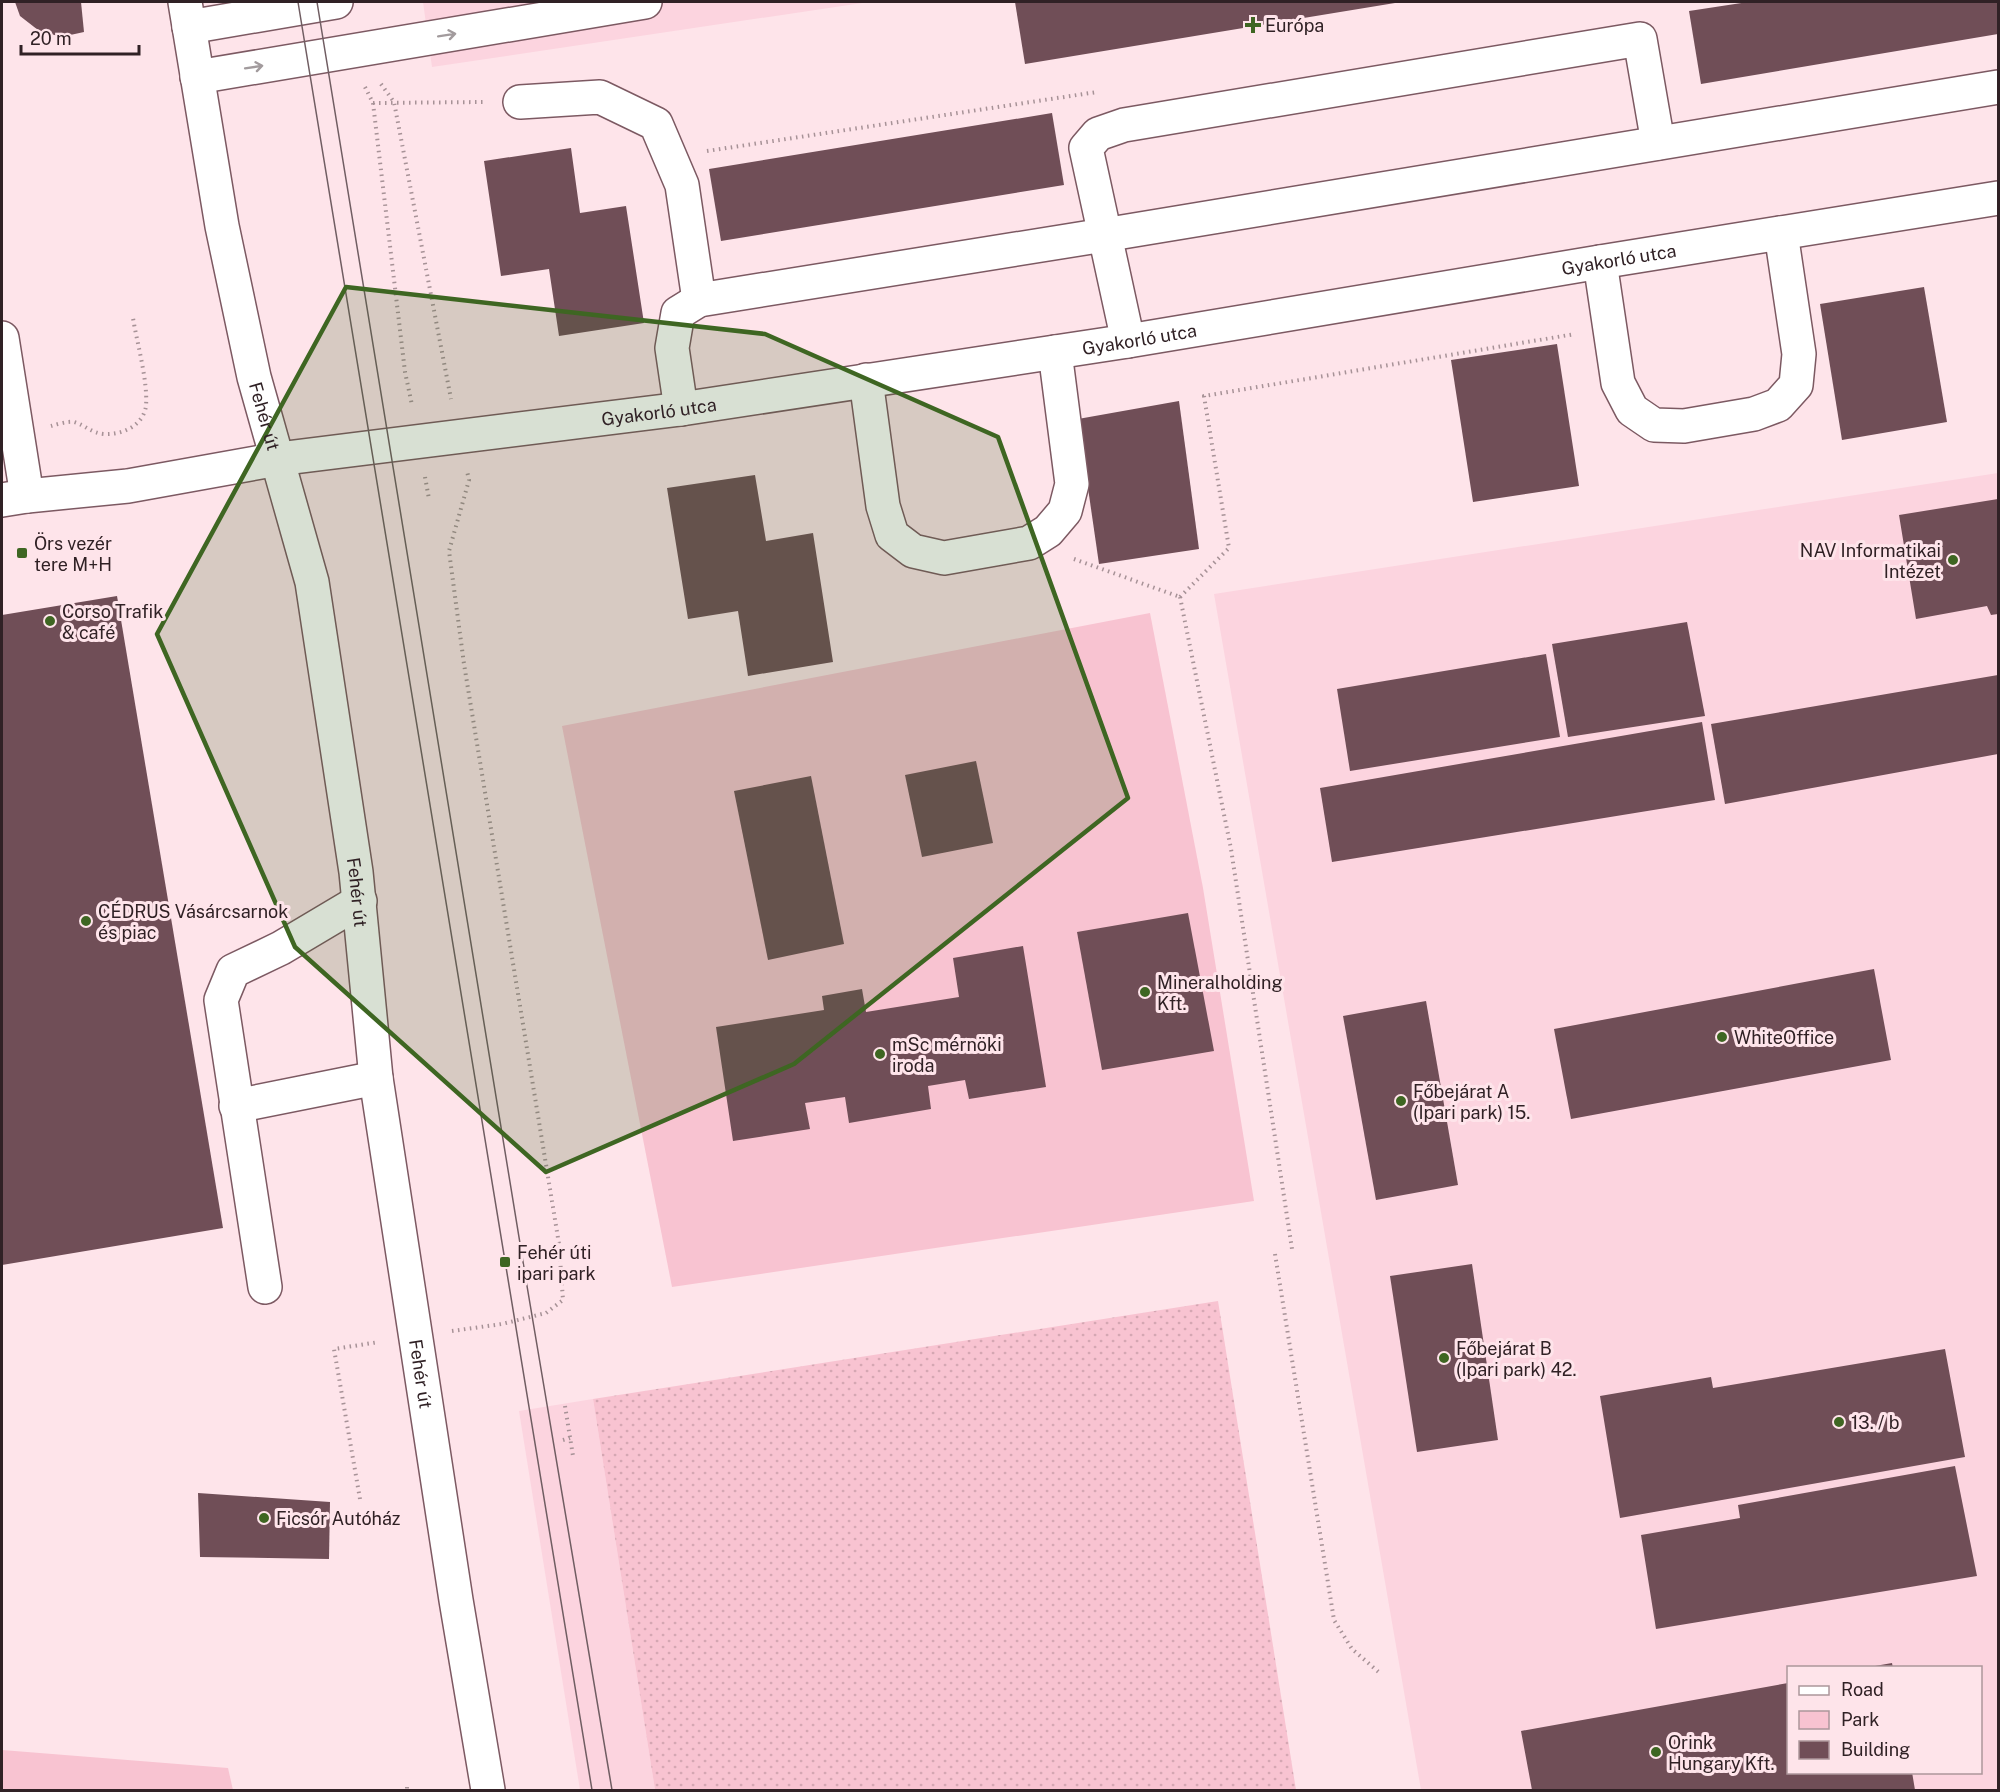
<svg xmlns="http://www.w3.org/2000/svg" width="2000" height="1792" font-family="'Public Sans',sans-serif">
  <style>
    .built { fill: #fcd4df; fill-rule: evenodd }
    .grass { fill: url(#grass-dots) }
    .green { fill: #f8c3d1 }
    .building { fill: #704e57 }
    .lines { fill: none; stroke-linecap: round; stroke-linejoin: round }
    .minor-casing { stroke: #7c5962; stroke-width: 36 }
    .major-casing { stroke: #7c5962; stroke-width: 36 }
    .path { stroke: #a79297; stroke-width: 4; stroke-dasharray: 1.5 4.5; stroke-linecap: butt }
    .minor { stroke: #fff; stroke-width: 33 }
    .major { stroke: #fff; stroke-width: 33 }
    .tram { stroke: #705d62; stroke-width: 1.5 }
    .oneway { stroke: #a29b9d }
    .marked { fill: #3e6622; fill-opacity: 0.2; stroke: #3e6622; stroke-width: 4.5; stroke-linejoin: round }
    .poi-dot { fill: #3e6622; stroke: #fee4ea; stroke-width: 2 }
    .labels { text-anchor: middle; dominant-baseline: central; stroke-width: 6; stroke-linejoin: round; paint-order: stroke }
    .poi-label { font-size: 18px; fill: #302125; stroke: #fee4ea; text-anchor: start }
    .street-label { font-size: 18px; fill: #302125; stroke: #fee4ea }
  </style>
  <defs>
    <pattern id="grass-dots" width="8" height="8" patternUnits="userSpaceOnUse" patternTransform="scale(1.5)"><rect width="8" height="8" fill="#f8c3d1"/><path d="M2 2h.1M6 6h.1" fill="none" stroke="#d5a7b3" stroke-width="1.8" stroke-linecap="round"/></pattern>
  </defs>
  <rect width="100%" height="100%" fill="#fee4ea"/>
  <g class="built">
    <polygon points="423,2 869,2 432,67"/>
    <path d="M1998 473V1790H1421L1214 594ZM1788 1668H1980V1772H1788Z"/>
    <polygon points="593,1399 655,1790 580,1790 519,1411"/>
  </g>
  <polygon class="grass" points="1218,1301 1296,1790 655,1790 593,1399"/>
  <g class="green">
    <polygon points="1150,613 1203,888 1254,1201 672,1287 562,726"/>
    <polygon points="2,1750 228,1768 233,1790 2,1790"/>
  </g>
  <g class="building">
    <polygon points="15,2 81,2 84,32 61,37 38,30 20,16"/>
    <polygon points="1015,2 1395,2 1395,3 1025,64"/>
    <polygon points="1748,2 1998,2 1998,34 1701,84 1689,11"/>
    <polygon points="1052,113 1064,185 721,241 709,169"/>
    <polygon points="571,148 580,213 626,206 644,323 559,336 549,269 501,276 484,161"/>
    <polygon points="1924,287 1947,422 1842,440 1820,304"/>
    <polygon points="1557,344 1579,486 1473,502 1451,360"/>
    <polygon points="1179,401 1199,549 1099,564 1078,419"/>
    <polygon points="755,475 766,541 813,533 833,662 748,676 738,611 688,619 667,488"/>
    <polygon points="1998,499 1998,614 1991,615 1987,606 1916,619 1899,515"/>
    <polygon points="117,596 223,1228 2,1265 2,615"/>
    <polygon points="1687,622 1705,716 1568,737 1552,644"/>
    <polygon points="1546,654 1560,737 1350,771 1337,689"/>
    <polygon points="1998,675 1998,754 1725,804 1711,724"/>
    <polygon points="1702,722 1715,800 1332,862 1320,788"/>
    <polygon points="976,761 993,843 922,857 905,775"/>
    <polygon points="811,776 844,944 768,960 734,791"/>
    <polygon points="1188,913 1214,1051 1102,1070 1077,932"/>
    <polygon points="1023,946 1046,1087 969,1099 965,1080 928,1086 931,1109 849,1123 845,1097 805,1103 810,1129 733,1141 716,1027 824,1010 822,996 862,989 866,1012 959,997 953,958"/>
    <polygon points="1874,969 1891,1060 1571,1119 1554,1029"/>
    <polygon points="1426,1001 1458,1185 1376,1200 1343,1016"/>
    <polygon points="1472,1264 1498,1440 1417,1452 1390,1276"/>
    <polygon points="1945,1349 1965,1457 1620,1518 1600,1396 1711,1377 1713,1388"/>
    <polygon points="1955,1466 1977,1576 1656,1629 1641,1535 1740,1518 1738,1505"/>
    <polygon points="198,1493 330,1502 329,1559 200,1557"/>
    <polygon points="1892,1663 1893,1668 1875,1668 1875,1666"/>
    <polygon points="1788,1683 1788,1772 1912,1772 1915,1790 1532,1790 1521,1731"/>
  </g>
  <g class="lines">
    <defs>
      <g id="minor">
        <polyline points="189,27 336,2"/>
        <polyline points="197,77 645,2"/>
        <polyline points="520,102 600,97 656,124 682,185 699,300"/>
        <polyline points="1600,262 1618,383 1632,410 1654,425 1684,426 1754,414 1778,405 1796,385 1799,354 1781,233"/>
        <polyline points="2,338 27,496"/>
        <polyline points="1128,341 1086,148 1098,134 1124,125 1640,39 1658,143"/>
        <polyline points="866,380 883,506 892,535 913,551 944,558 1029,543 1048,531 1065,511 1072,484 1055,352"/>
        <polyline points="681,409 672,348 678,313 699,300 1104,235 1998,87"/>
        <path id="s1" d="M2 500 27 496 128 486 278 459 681 409 1128 341 1600 262 1998 198"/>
        <polyline points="236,1106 376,1078"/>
        <polyline points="265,1287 221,1000 233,971 281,948 360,901"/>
      </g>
      <g id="major">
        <path id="s2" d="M185 2 222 226 254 377 312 582 356 872 376 1078 456 1600 488 1790"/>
      </g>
    </defs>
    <use href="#minor" class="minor-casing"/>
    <use href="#major" class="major-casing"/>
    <g class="path">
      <polyline points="381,84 394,102 451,399"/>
      <polyline points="365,87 373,103 405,372 412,405"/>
      <polyline points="373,103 484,102"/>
      <polyline points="707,151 1097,92"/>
      <path d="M51 426C58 424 68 421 74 422 85 425 91 433 104 434 122 435 143 426 146 406 148 381 137 343 133 318"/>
      <polyline points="425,477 429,499"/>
      <polyline points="1074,559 1180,597"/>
      <polyline points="1180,597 1231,849 1292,1249"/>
      <polyline points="1180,597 1229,548 1204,396 1575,334"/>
      <polyline points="1275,1254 1334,1620 1352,1649 1381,1674"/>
      <polyline points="452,1331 502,1324 546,1313 563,1300 559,1244 464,664 449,551 469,480 467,471"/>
      <polyline points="565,1406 573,1456"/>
      <polyline points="563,1440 570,1438"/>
      <polyline points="360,1499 334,1349 379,1342"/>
      <polyline points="407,1787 407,1790"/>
    </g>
    <use href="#minor" class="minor"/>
    <use href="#major" class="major"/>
    <g class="tram">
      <polyline points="298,2 592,1790"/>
      <polyline points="317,2 526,1280 612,1790"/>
    </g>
  </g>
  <defs><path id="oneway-shaft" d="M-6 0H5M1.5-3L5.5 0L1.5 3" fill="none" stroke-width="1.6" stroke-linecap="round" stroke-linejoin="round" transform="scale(1.5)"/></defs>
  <g class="oneway">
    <use href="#oneway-shaft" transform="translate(447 35) rotate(-9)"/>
    <use href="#oneway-shaft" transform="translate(254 67) rotate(-9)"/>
  </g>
  <path class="marked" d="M346 287 765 334 998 437 1128 798 794 1064 546 1172 295 947 157 634Z"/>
  <g class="poi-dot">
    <path d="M1250 16h6v6h6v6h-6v6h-6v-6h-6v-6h6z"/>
    <rect x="16" y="547" width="12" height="12" rx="3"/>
    <circle cx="1953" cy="560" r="6"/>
    <circle cx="50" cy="621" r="6"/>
    <circle cx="86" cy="921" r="6"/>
    <circle cx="1145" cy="992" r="6"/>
    <circle cx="1722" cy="1037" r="6"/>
    <circle cx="880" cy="1054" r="6"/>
    <circle cx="1401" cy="1101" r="6"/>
    <rect x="499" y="1256" width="12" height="12" rx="3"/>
    <circle cx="1444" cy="1358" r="6"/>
    <circle cx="1839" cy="1422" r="6"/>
    <circle cx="264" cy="1518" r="6"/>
    <circle cx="1656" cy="1752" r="6"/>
  </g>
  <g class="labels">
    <g class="poi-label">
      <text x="1265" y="25">Európa</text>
      <text x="34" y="543">Örs vezér<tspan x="34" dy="21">tere M+H</tspan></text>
      <text x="1941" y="550" text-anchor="end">NAV Informatikai<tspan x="1941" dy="21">Intézet</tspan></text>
      <text x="62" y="611">Corso Trafik<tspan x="62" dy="21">&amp; café</tspan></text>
      <text x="98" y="911">CÉDRUS Vásárcsarnok<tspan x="98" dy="21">és piac</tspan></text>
      <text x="1157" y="982">Mineralholding<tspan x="1157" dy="21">Kft.</tspan></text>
      <text x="1734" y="1037">WhiteOffice</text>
      <text x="892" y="1044">mSc mérnöki<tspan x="892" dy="21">iroda</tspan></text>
      <text x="1413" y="1091">Főbejárat A<tspan x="1413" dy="21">(Ipari park) 15.</tspan></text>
      <text x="517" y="1252">Fehér úti<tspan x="517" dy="21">ipari park</tspan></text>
      <text x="1456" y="1348">Főbejárat B<tspan x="1456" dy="21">(Ipari park) 42.</tspan></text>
      <text x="1851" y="1422">13. / b</text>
      <text x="276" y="1518">Ficsór Autóház</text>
      <text x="1668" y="1742">Orink<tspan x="1668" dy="21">Hungary Kft.</tspan></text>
    </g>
    <g class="street-label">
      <text stroke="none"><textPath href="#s1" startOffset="1635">Gyakorló utca</textPath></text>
      <text stroke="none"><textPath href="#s1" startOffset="1149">Gyakorló utca</textPath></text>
      <text stroke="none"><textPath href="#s1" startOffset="663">Gyakorló utca</textPath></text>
      <text stroke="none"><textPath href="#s2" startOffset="422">Fehér út</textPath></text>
      <text stroke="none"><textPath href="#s2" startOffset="908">Fehér út</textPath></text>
      <text stroke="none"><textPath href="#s2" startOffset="1394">Fehér út</textPath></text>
    </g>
  </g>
  <rect width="2000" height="1792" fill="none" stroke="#302125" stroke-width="6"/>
  <rect x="1787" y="1666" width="195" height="108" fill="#fee4ea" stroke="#ac969b" stroke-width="1.5"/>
  <rect x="1799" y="1686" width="30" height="9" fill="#ffffff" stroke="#ac969b" stroke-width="1.5"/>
  <text x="1841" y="1696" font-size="18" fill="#302125">Road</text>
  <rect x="1799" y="1711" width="30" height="18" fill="#f8c3d1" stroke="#ac969b" stroke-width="1.5"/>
  <text x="1841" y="1726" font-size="18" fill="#302125">Park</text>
  <rect x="1799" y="1741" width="30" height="18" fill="#704e57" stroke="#ac969b" stroke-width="1.5"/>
  <text x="1841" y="1756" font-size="18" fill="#302125">Building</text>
  <path d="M21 45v9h118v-9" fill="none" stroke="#302125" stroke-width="3"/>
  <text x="30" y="45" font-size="18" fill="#302125" stroke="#fee4ea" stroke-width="4.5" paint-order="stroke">20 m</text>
</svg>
